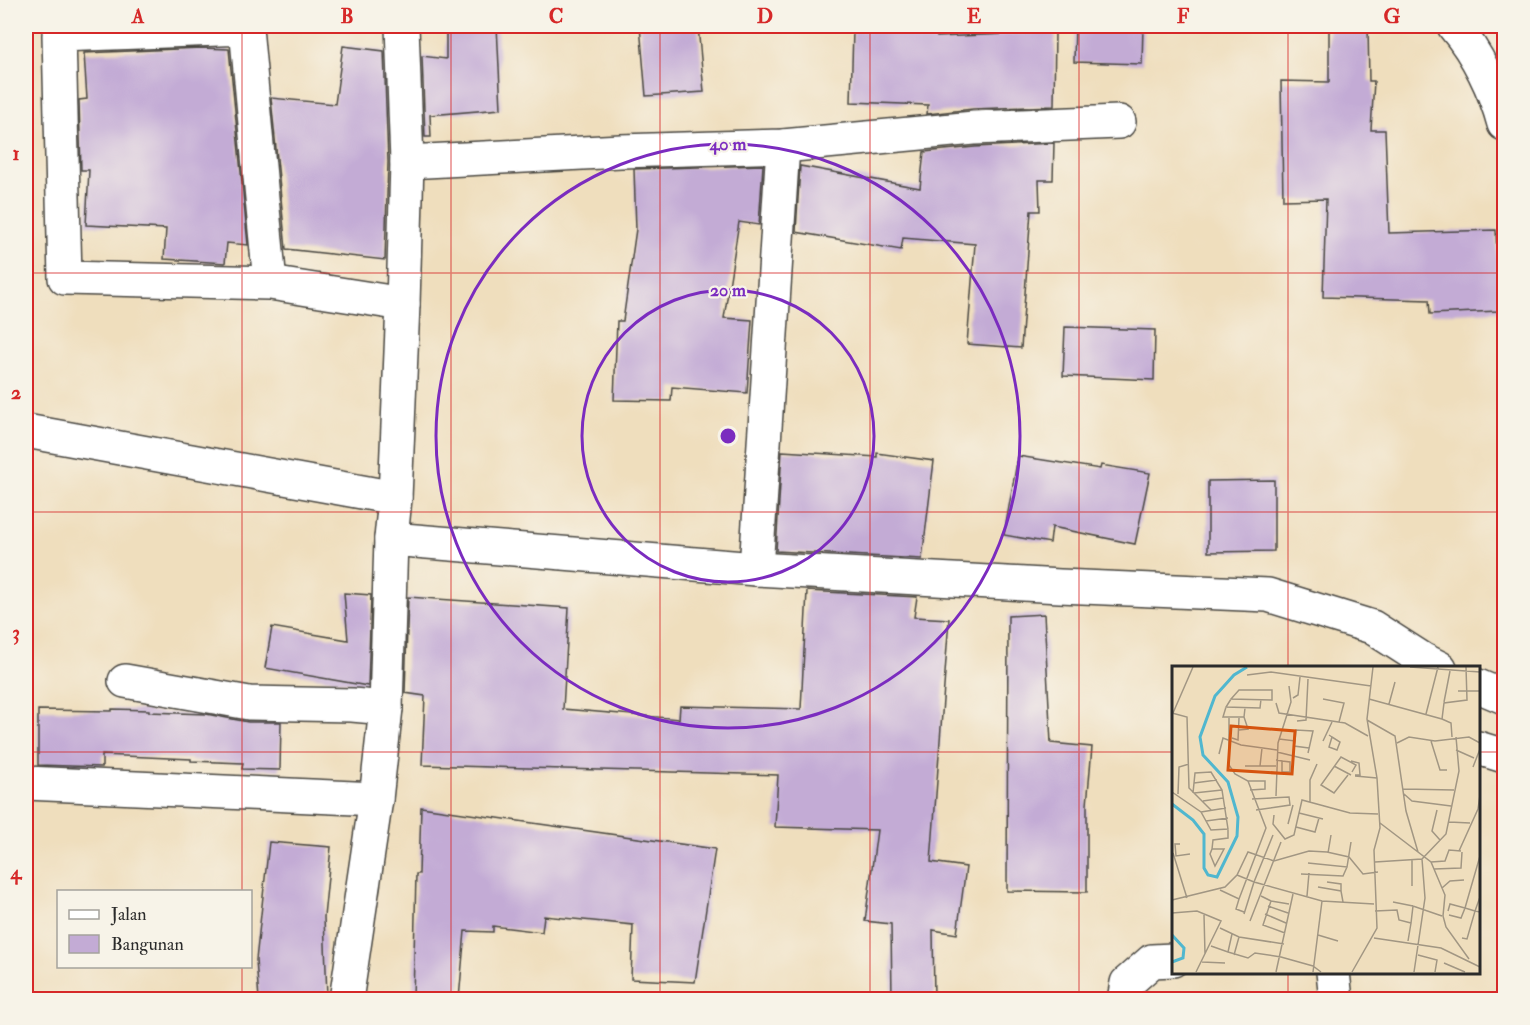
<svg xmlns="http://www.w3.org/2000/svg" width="1530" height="1025" font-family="'IM FELL Double Pica',serif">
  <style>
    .building { fill: #c3abd5 }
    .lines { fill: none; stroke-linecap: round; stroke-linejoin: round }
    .minor-casing { stroke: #484641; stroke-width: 36 }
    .minor { stroke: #fff; stroke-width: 33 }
    .grid { fill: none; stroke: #d62828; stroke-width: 1.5; stroke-opacity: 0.55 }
    .ring { fill: none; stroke: #7b2cbf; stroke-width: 3 }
    .inset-river { fill: none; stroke: #50b7cf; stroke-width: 3 }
    .inset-road { fill: none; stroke: #a19683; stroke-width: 1.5 }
    .view { fill: #d5540f; fill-opacity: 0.15; stroke: #d5540f; stroke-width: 3 }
    .inset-edge { fill: none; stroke: #2b2b2b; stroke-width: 3 }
    .centre { fill: #7b2cbf; stroke: #f7f3e8; stroke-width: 3 }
    .ring-label { font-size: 18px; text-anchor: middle; font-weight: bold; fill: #7b2cbf; stroke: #f7f3e8; stroke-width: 4.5; stroke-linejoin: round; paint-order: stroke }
    .neatline { fill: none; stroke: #d62828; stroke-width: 2 }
    .grid-label { font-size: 20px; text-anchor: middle; font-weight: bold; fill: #d62828 }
  </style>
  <rect width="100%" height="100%" fill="#f7f3e8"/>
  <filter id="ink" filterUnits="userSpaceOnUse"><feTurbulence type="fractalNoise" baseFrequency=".0167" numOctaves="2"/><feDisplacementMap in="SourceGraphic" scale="12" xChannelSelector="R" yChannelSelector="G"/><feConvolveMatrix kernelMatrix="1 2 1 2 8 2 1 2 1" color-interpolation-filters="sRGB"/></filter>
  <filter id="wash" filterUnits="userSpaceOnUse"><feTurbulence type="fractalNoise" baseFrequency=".008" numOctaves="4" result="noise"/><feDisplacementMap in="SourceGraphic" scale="24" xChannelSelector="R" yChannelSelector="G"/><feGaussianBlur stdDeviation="1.35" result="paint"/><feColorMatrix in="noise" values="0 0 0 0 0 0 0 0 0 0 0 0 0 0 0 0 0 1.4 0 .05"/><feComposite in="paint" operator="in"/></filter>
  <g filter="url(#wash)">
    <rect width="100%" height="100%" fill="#efdebd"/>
    <g id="blocks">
      <g class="building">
        <polygon points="446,26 497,26 501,109 430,115 431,137 425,137 422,56 446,59"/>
        <polygon points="640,26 698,26 704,92 646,96"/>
        <polygon points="892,26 937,26 937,37 1055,32 1054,106 973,109 927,114 928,105 851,102 853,30 893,31"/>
        <polygon points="1075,26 1143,26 1142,64 1074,62"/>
        <polygon points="1329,26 1368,26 1369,81 1374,81 1371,130 1385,130 1389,233 1496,230 1499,311 1430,314 1429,300 1323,297 1326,199 1283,200 1281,81 1329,82"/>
        <polygon points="343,46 384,51 388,162 385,260 286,249 271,98 335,104"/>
        <polygon points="201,48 229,49 248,245 227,243 225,263 164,259 166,229 86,225 89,170 81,170 79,100 87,99 84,53"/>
        <polygon points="1054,143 1053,180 1039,180 1040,211 1031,211 1021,348 967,344 975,244 903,238 901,250 796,232 800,166 920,188 924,152 975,147"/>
        <polygon points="763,165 759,225 739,222 724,318 752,320 747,393 672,387 671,401 614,400 617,321 623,321 636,229 634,169"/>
        <polygon points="1065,327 1155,330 1154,380 1063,376"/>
        <polygon points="782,451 877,457 877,453 934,461 922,559 776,551"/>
        <polygon points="1018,456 1100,469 1101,465 1150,473 1135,544 1052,527 1050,543 1004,535"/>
        <polygon points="1274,480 1274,551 1208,552 1208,481"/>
        <polygon points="807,591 917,597 914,617 949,619 931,862 966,867 957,934 933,930 934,999 892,999 891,924 865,921 877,830 775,827 778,775 422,765 425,696 405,693 408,597 569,608 563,709 679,719 680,706 801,709"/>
        <polygon points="344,593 371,595 368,686 265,668 272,627 348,640"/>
        <polygon points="1044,614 1051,743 1092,747 1087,805 1087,892 1007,891 1008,616"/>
        <polygon points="112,709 149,710 149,712 206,714 248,722 281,722 280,770 242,769 243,763 191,761 191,759 102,755 102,767 38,765 38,710 112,711"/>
        <polygon points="421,807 715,849 695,982 631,979 633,925 544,916 542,932 493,926 493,932 465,931 459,999 413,999 416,874 419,874"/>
        <polygon points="269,842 331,847 324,917 327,997 259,999 256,960"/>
      </g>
    </g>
  </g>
  <g filter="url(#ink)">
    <use href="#blocks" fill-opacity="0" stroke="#484641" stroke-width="1.5"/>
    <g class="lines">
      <defs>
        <g id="minor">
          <path d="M1454 26C1477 53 1495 90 1504 124"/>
          <polyline points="407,162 621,151 783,146 974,128 1119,122"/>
          <polyline points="270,283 65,278 59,35 246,28 270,283 403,304"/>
          <polyline points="26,431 395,498"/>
          <polyline points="391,539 756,569 1060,586 1268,595 1372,627 1422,659 1440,668"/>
          <polyline points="756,569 783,146"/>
          <polyline points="125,681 249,703 352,705 386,708"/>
          <polyline points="1478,686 1504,697"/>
          <polyline points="1478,748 1504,756"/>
          <polyline points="26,783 376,799"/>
          <polyline points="1333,972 1336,1000"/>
          <polyline points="346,1000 376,799 386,708 391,539 395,498 403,304 407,162 402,26"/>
          <polyline points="1124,1000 1127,983 1152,961 1173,960"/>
        </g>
      </defs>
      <use href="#minor" class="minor-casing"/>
      <use href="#minor" class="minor"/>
    </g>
  </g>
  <path class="grid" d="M242 26V892M451 26V1000M660 26V1000M870 26V1000M1079 26V1000M1288 26V668M26 273H1504M26 512H1504M26 752H1173M1478 752H1504M242 966V1000M1288 972V1000"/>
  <g class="ring">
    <circle cx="728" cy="436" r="146"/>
    <circle cx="728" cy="436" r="292"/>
  </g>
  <g transform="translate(1172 666)">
    <rect width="308" height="308" fill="#efdebd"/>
    <path class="inset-river" d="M0 138 21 154 32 168V202L36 209 45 211 65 170 66 151 56 116 31 89 28 71 43 30 62 9 75 1M0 269 12 282 11 292 0 296"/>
    <path class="inset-road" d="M238 1 308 6M75 9 99 6 199 20M67 24H100V34L59 33ZM286 25H308M121 32 126 29 128 11M59 33 54 41 88 42 89 33M151 33 172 37 167 56M197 33 270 53 272 37 295 34 294 1M272 36 278 5M104 37 107 47 173 57 196 70M217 38 223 16M54 41 51 51H72L73 42M0 47 15 51 17 122 39 144M1 47 21 1M254 48 266 1M270 53 279 57 280 71M195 54 223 70 234 145 246 186M125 55 134 54 136 13M67 64 76 63 72 51M157 69 160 71 157 81 165 84 168 76 160 71M60 72 66 74 67 52M107 73 123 75 124 64 141 65 136 87M123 75 122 80 137 82M151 75 160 56M259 75 268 104H275M225 77 237 71 263 75 297 71 308 77M284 84 302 92M105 86 138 94M47 88 51 72 69 79 105 84M104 94 110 95V106H118V96L110 95M179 95 187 97 188 109H183M73 100H104M88 100 90 82M162 100 179 109M301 101 308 83M176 109 162 127 149 119 169 91 184 99 180 106M183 110 205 112M76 115H93V123L78 124M22 117 45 114M231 123 282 124M0 126 29 146 39 164 56 163 50 124 39 106 23 107 21 127M22 127 50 124M6 128 7 101 17 98M232 128 240 135 279 140M104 130 106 77 119 36 117 20M80 133 117 131 118 139 84 144M31 135 51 132M138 136V114L145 98M265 144 260 165 268 174M29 146 54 142M127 147 151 153M102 149 101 158 113 173 122 169 130 134 178 147 206 148M34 155 56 152M277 156 298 157M208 157 259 196 273 229 271 250 274 261 297 293M116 158 121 139M124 161 143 166 147 152M8 178H3L4 190 18 188M40 183H52L43 200 38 188ZM40 183 41 174 56 172V163M287 185 306 143 308 129M1 187 15 232M156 187 159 169M308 190 293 242 303 245 308 231M203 196 250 193 274 168 287 105 284 71M259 196 273 195 277 184 289 185M136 197 175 201 179 176M262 203 289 202 290 186M129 208 171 210 175 201M65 209 82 216 101 169M155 216 169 218V225M240 220V193M146 221 169 225 171 236M270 222 278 215 292 214M48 224 67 233 94 162 76 115 63 108 57 99V52M89 230 99 235 91 259 113 267M135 230 137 207M67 233 64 243 72 246M0 234 53 221 65 209 76 186 102 195 137 185 155 186 177 191 191 208 206 206M99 235 117 238M221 236 241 240M96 240 116 247M203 245 225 244 227 254 239 257 241 240 270 250M276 245 278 238 293 242 289 252 277 249M0 247 25 245 49 255 24 306M72 248 82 216 150 235 202 238M93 248 114 257M32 249 33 288M78 255 109 176M48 262 67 271 112 278M146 269 166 275M202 272 269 282 308 301M290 272 295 273 303 245 308 246M236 275 239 257M39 280 56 286 60 268M56 286 76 292 83 287 109 291 141 300 149 306M62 289 67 271M246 289 265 294 263 306M30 296 53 297M272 297 293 306M104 306 121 228M141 306 150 235M180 306 205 262 202 184 208 162 205 112 195 53 201 1M242 306 253 232 250 193"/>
    <path class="view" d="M59 60 123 65 120 108 56 104Z"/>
    <rect width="308" height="308" class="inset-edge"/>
  </g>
  <circle cx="728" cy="436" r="9" class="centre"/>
  <g class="ring-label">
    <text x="728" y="150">40 m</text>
    <text x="728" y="296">20 m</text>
  </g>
  <rect width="1530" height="1025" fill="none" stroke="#f7f3e8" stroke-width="66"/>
  <rect x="57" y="890" width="195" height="78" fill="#f7f3e8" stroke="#a5a39c" stroke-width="1.5"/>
  <rect x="69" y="910" width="30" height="9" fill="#ffffff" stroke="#a5a39c" stroke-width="1.5"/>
  <text x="111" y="920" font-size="18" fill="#2b2b2b">Jalan</text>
  <rect x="69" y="935" width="30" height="18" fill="#c3abd5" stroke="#a5a39c" stroke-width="1.5"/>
  <text x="111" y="950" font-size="18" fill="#2b2b2b">Bangunan</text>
  <rect x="33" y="33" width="1464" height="959" class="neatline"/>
  <g class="grid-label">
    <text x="138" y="23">A</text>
    <text x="347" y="23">B</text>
    <text x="556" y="23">C</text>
    <text x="765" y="23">D</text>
    <text x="974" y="23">E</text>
    <text x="1183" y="23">F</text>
    <text x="1392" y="23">G</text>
    <text x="16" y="160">1</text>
    <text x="16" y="399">2</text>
    <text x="16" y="639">3</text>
    <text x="16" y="879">4</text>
  </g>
</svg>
